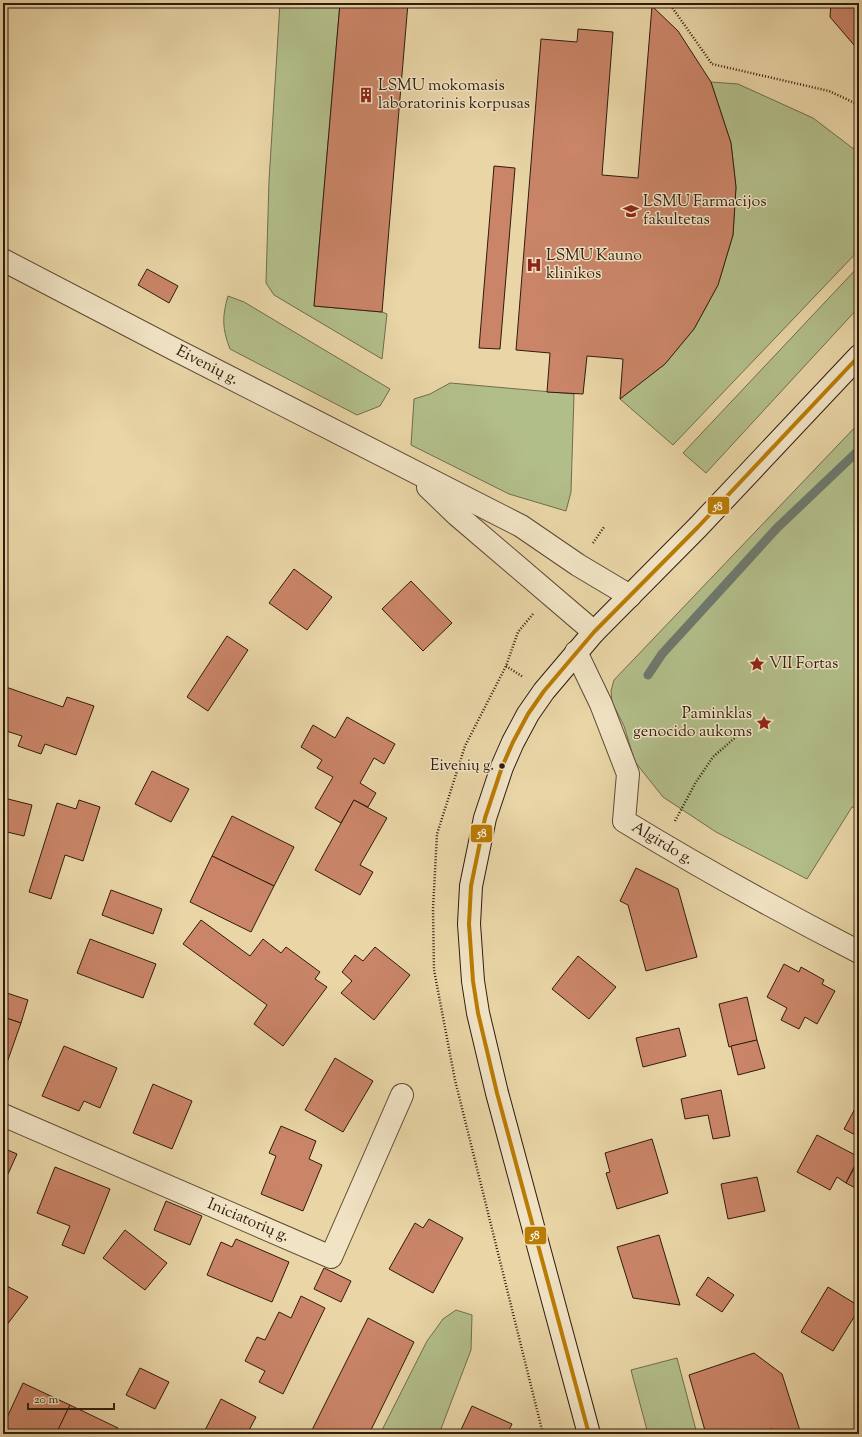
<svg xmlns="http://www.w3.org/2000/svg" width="862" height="1437" font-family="'Sorts Mill Goudy',serif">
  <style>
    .green { fill: #b2be8a; stroke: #716c4c }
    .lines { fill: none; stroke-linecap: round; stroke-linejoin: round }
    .stream { stroke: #6e796d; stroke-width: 9 }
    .building { fill: #ca8568; stroke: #301b0e }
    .street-casing { stroke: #5e4a34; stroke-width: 24 }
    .secondary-casing { stroke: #301b0e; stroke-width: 24 }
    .path { stroke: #301b0e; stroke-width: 2.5; stroke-dasharray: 1 2; stroke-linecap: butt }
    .street { stroke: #f1e4c5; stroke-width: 22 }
    .secondary { stroke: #f1e4c5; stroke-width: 22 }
    .bus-1-casing { stroke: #f1e4c5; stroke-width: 7 }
    .bus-1 { stroke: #bb7c04; stroke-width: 4 }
    .bus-dot { fill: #301b0e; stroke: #f1e4c5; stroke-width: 1.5 }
    .labels { text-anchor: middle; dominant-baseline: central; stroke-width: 3; stroke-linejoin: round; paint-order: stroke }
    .bus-label { font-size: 15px; fill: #301b0e; stroke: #f1e4c5; text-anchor: end }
    .poi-label { font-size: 16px; fill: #301b0e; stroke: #f1e4c5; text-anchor: start }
    .street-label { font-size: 16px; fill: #301b0e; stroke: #f1e4c5 }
    .line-badge { stroke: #f1e4c5; stroke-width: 1.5 }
    .badge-label { font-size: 11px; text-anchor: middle; font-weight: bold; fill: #fff }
  </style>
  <rect width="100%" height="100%" fill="#e9d5a6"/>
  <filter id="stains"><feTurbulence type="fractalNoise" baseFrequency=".005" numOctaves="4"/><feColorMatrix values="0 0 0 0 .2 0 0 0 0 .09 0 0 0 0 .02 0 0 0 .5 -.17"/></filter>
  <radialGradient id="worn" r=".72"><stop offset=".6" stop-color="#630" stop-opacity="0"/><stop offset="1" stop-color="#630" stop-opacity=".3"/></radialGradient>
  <g class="green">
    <polygon points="280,3 340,3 314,306 382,312 387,314 382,359 274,295 266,283 269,181"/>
    <polygon points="711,82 738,84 813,118 859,153 859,250 673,445 620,399 665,364 694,329 718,285 733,235 736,187 731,143"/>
    <polygon points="859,266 859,307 706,473 683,453"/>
    <path d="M228 296 244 302 390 389 380 406 357 415 230 349C222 328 222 317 228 296Z"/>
    <polygon points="450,383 574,394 571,492 566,511 509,494 411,445 414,399 430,394"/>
    <polygon points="859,423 859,808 852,807 807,879 716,832 663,797 635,762 624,726 612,702 611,691 614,680"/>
    <polygon points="456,1310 472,1315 471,1350 439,1434 380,1434 427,1341 443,1319"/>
    <polygon points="677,1358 697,1434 648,1434 631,1370"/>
  </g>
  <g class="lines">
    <polyline class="stream" points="648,675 662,654 777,528 859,450"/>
  </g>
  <g class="building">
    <polygon points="340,3 408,3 382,312 314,306"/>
    <polygon points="831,3 859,3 859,45 854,45 830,17"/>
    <polygon points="652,6 678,31 711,82 731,143 736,187 733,235 718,285 694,329 665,364 620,399 623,359 587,356 583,394 547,392 550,353 516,350 541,39 577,42 578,29 613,32 602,175 638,178"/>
    <polygon points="494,166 515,168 500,349 479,348"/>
    <polygon points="147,269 178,286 169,303 138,285"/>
    <polygon points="294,569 332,597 307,630 269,603"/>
    <polygon points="411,581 452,623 423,651 382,609"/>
    <polygon points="227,636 248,650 208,711 187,697"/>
    <polygon points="3,686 63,707 67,697 94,706 76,755 45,744 41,754 18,746 22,736 3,730"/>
    <polygon points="347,717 395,744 384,764 374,758 360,783 376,793 368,807 354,800 341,823 315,808 333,777 317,768 322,760 301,747 313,725 335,738"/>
    <polygon points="152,771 189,789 171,822 135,804"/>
    <polygon points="4,798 32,805 24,836 3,831"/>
    <polygon points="79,800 100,807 83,861 65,855 51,899 29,892 57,803 76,809"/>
    <polygon points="354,800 387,818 360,865 373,872 360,895 315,870"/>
    <polygon points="232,816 294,847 274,886 212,856"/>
    <polygon points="212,856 274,886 251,932 190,902"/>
    <polygon points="636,868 678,889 697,957 646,971 628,905 620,901"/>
    <polygon points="111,890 162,909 153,934 102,915"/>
    <polygon points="201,920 250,956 263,939 281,953 286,947 320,972 315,979 327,987 283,1046 254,1024 267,1005 183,944"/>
    <polygon points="90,939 156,964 143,998 77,973"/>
    <polygon points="375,947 410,975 374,1020 341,993 352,981 342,972 355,955 363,961"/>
    <polygon points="578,956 616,987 589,1019 552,989"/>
    <polygon points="784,964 799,972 801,967 824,980 822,984 835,991 817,1024 805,1017 799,1029 781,1020 787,1008 767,997"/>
    <polygon points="4,992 28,1000 21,1023 3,1017"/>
    <polygon points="747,997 757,1040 729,1047 719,1004"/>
    <polygon points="3,1017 21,1023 3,1074"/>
    <polygon points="679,1028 686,1056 643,1067 636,1038"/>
    <polygon points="757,1040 765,1068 738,1075 731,1046"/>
    <polygon points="64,1046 117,1068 100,1108 84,1101 79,1111 42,1096"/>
    <polygon points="335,1058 373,1081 343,1132 305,1110"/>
    <polygon points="153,1084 192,1101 172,1149 133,1133"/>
    <polygon points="721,1090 730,1136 713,1139 708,1115 685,1119 681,1099"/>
    <polygon points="857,1105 859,1106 859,1137 844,1129"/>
    <polygon points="281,1126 316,1141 309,1159 322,1165 303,1211 261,1194 276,1156 269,1153"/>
    <polygon points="817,1135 859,1157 846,1183 837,1177 830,1190 797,1172"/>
    <polygon points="652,1139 668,1193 617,1209 606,1173 610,1172 605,1153"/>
    <polygon points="3,1148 17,1154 3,1185"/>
    <polygon points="859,1159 859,1190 846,1183"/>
    <polygon points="55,1167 110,1189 84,1254 62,1245 70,1226 37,1213"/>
    <polygon points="757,1177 765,1211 728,1219 721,1184"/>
    <polygon points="166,1201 202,1216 190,1245 154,1230"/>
    <polygon points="429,1219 463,1238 433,1293 389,1269 415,1223 423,1228"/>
    <polygon points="125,1230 167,1263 145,1290 103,1258"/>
    <polygon points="659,1235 680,1305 633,1298 617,1247"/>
    <polygon points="236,1239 289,1262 272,1302 207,1275 221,1242 232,1247"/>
    <polygon points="324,1268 351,1281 341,1302 314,1289"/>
    <polygon points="708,1277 734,1295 722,1312 696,1295"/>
    <polygon points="3,1284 28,1297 3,1330"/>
    <polygon points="828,1287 859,1306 859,1309 833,1351 801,1332"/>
    <polygon points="301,1296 325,1308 283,1394 259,1382 265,1371 245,1361 257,1337 265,1340 279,1312 291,1318"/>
    <polygon points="368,1318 414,1342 369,1434 310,1434"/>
    <polygon points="754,1353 782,1374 801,1434 774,1434 772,1429 755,1434 706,1434 689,1375"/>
    <polygon points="140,1368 169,1382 155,1409 126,1395"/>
    <polygon points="23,1383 70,1405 56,1434 14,1434 3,1429 3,1426"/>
    <polygon points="221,1399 256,1417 247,1434 203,1434"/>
    <polygon points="70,1405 118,1428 115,1434 56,1434"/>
    <polygon points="472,1406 512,1424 507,1434 459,1434"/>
    <polygon points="772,1429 774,1434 755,1434"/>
  </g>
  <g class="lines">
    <defs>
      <g id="street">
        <polyline points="3,260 174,349 521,526 578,565 630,596"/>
        <polyline points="428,487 457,515 594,632"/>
        <path d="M576 652 601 704 628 774 624 821C701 868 779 911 859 952"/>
        <polyline points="3,1115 331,1257 402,1095"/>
      </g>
      <polyline id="secondary" points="589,1434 497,1093 478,1013 473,981 469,924 471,886 485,818 502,767 513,742 528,714 544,691 594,632 698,527 859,356"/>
    </defs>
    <use href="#street" class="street-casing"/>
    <use href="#secondary" class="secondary-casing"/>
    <g class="path">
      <polyline points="669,3 712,64 829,91 859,105"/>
      <polyline points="593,543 604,527"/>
      <polyline points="533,614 518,632 506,666 465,746 437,834 433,909 434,970 455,1080 543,1434"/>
      <polyline points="506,666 523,677"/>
      <polyline points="675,821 696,782 713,757 739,734"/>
    </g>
    <use href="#street" class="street"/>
    <use href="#secondary" class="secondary"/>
    <defs>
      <polyline id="bus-1" points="589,1434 497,1093 478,1013 473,981 469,924 471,886 485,818 502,767 513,742 528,714 544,691 594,632 698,527 859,356"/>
    </defs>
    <use href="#bus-1" class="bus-1-casing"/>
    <use href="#bus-1" class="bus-1"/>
  </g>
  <defs>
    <symbol id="building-bare" viewBox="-9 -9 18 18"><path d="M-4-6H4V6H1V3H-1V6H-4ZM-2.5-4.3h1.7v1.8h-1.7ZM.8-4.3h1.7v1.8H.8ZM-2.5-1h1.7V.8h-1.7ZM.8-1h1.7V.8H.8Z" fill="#8f2418" stroke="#f1e4c5" stroke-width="2.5" paint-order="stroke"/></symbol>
    <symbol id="university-bare" viewBox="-9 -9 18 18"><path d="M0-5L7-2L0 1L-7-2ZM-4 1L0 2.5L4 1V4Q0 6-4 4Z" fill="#8f2418" stroke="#f1e4c5" stroke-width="2.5" paint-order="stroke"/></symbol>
    <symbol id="hospital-bare" viewBox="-9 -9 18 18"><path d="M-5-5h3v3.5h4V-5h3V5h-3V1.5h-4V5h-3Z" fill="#8f2418" stroke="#f1e4c5" stroke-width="2.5" paint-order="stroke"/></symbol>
    <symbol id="sight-bare" viewBox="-9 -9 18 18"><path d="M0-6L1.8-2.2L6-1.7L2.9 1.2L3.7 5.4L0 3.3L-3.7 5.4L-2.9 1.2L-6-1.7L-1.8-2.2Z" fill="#8f2418" stroke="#f1e4c5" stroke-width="2.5" paint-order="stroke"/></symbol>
  </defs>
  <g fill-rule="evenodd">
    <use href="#building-bare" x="355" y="84" width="22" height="22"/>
    <use href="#university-bare" x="620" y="200" width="22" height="22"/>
    <use href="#hospital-bare" x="523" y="254" width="22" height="22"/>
    <use href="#sight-bare" x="746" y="653" width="22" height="22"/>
    <use href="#sight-bare" x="753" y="712" width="22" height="22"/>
  </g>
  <circle class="bus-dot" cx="502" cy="766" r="3.5"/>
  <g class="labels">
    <g class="bus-label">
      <text x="494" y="766">Eivenių g.</text>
    </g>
    <g class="poi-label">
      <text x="378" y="86">LSMU mokomasis<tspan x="378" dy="18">laboratorinis korpusas</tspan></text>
      <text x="643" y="202">LSMU Farmacijos<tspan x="643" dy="18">fakultetas</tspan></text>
      <text x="546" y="256">LSMU Kauno<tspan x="546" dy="18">klinikos</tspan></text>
      <text x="769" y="664">VII Fortas</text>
      <text x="752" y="714" text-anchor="end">Paminklas<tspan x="752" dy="18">genocido aukoms</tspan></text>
    </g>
    <g class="street-label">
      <text transform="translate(207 366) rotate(27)">Eivenių g.</text>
      <text transform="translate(662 844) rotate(31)">Algirdo g.</text>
      <text transform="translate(248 1221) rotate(23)">Iniciatorių g.</text>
    </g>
  </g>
  <g class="line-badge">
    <rect x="707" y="496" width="23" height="19" rx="4" fill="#bb7c04"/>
    <rect x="470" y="824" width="23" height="19" rx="4" fill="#bb7c04"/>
    <rect x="524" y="1226" width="23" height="19" rx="4" fill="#bb7c04"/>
  </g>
  <g class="badge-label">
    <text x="718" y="510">58</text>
    <text x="482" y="837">58</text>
    <text x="535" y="1239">58</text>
  </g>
  <rect width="862" height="1437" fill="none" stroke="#e9d5a6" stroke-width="16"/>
  <rect x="4" y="4" width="854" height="1429" fill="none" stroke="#301b0e" stroke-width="2"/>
  <rect x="8" y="8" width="846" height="1421" fill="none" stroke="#301b0e"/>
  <path d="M28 1403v6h86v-6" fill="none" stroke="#301b0e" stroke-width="2"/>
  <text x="34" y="1403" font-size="12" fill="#301b0e" stroke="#f1e4c5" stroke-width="3" paint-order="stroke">20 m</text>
  <rect width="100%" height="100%" filter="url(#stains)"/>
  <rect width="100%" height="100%" fill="url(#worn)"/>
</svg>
